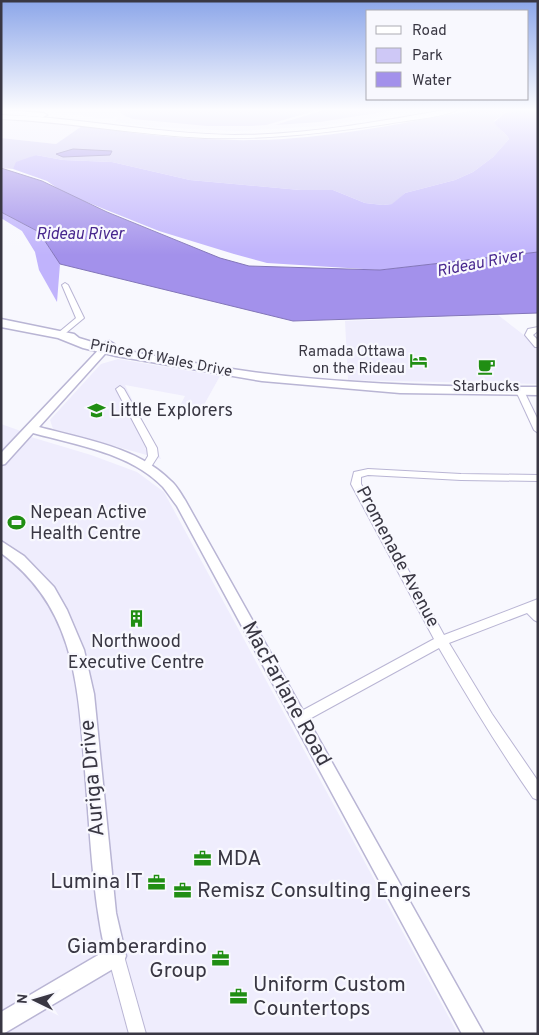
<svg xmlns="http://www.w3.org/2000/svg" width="539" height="1035" font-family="Overpass,sans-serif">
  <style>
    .built { fill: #efedfd }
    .green { fill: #cec8f6 }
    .forest { fill: #c0b3fc }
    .water { fill: #a391eb; stroke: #8376b9 }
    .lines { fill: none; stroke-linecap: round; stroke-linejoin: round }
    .minor-casing { stroke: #b9b5d4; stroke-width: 2 }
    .tertiary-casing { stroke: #b9b5d4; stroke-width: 3 }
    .secondary-casing { stroke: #b9b5d4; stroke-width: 2 }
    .primary-casing { stroke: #b9b5d4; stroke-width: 3 }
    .minor { fill: #fff; fill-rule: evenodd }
    .tertiary { fill: #fff; fill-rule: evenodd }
    .secondary { fill: #fff; fill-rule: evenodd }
    .primary { fill: #fff; fill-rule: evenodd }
    .labels { text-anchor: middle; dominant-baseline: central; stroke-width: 4.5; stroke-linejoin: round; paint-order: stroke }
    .far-poi-label { font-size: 15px; fill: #393743; stroke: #f8f8fe; text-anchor: end }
    .far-street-label { font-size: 15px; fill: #393743; stroke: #f8f8fe }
    .far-water-label { font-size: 16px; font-style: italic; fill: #48278e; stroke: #f8f8fe }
    .poi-label { font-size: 18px; fill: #393743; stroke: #f8f8fe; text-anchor: start }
    .street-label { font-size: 18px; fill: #393743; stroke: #f8f8fe }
    .near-street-label { font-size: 21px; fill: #393743; stroke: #f8f8fe }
    .near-poi-label { font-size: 21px; fill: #393743; stroke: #f8f8fe; text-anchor: start }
  </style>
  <rect width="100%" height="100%" fill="#f8f8fe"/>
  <g class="built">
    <polygon points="1,110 421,110 322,126 237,131 153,127 115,122 118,117 104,119 67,113"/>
    <polygon points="1,120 31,121 82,126 56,144 1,138"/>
    <polygon points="498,315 538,346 538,384 348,380 345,321"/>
    <polygon points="118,359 220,376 200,412 180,406 185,396 125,385 161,459 53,429 50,420 101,364"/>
    <polygon points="1,424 18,430 31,437 91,455 137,472 164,492 458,1034 1,1034"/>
  </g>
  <g class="green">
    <polygon points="118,110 312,110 315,111 266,125 251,126 207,126 133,119 125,116"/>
    <polygon points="324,110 396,110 320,122 275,125"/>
    <path d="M475 110H518L505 113 494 121C497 129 505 131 509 139L493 157 473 172 455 180 405 193 393 204 383 205 365 203 333 190H300L190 180 112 162 63 160 36 155 20 163 13 169 1 168V138L56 144 82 126C149 136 216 143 283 139 348 135 412 121 475 110Z"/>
  </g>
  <g class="forest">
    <path d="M518 110H538V252L380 270 267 263 234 254 159 231 64 193 47 181 13 169 16 162 36 155 63 160 112 162 190 180 300 190H333L365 203 383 205 392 204 405 193 455 180 473 172 493 157 509 139C505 131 497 129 494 122L505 113Z"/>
    <polygon points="1,212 39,232 60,264 57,302 39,270 35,252 22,231 1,218"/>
  </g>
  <g class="water">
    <polygon points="73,149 112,151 110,155 63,157 56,154"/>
    <polygon points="1,168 42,181 107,212 220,258 249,266 380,270 538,252 538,313 293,321 60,264 39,232 1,212"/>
  </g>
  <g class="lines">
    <defs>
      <g id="minor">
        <polygon points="65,283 68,285 84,318 61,337 58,337 58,333 76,318 62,285"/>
        <polygon points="538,327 538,331 533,335 538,340 538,347 535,347 525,335 528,329"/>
        <polygon points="120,386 124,389 157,448 158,456 149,470 146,471 141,468 148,456 147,448 116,389"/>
        <polygon points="520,388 524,391 538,420 538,433 534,430 516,391"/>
        <path d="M368 469 461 474 538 475V481L461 480 368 475 361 477V484L444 635 538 599V622L534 620 527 613 449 643 492 714 538 781V800L533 798C499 749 469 700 439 648L304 722 300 724 296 722 294 718 296 714 434 639 351 484 354 472Z"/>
        <polygon points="116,948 122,950 124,956 146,1034 129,1034 108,956 110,950"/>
      </g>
      <g id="tertiary">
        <path d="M109 341 114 344 112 346 39 427C83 439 138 447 171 481 177 486 181 494 185 500L484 1034H462L177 506C172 500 168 493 163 487 131 453 76 445 33 433L5 464 1 465V453L106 342Z"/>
        <path d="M1 541 24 556 54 587 67 610 84 650 94 694 116 913 126 956 123 963 3 1034H1V1012L105 951C92 892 90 831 85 771 78 687 76 608 1 553Z"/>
      </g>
      <path id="secondary" d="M445 110H457C445 117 403 121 387 124 327 133 266 140 205 138 137 135 70 122 1 119V115L27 116C96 121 165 134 235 135 305 135 376 122 445 110Z"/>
      <g id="primary">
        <polygon points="1,110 43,113 47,115 43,117 1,114"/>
        <path d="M1 319 74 334 79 338C116 350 155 356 194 363 307 383 422 387 538 387V395L400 393 262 381 116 356 83 348 58 338 1 327Z"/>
      </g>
    </defs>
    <use href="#minor" class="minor-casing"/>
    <use href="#tertiary" class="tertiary-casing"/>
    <use href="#secondary" class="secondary-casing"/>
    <use href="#primary" class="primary-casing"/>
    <use href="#minor" class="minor"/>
    <use href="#tertiary" class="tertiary"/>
    <use href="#secondary" class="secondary"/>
    <use href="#primary" class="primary"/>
  </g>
  <linearGradient id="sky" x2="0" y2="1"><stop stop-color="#8ca6e9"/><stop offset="0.43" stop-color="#fcfcff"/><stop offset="1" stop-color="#fcfcff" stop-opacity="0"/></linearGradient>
  <rect width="539" height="255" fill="url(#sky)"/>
  <defs>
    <symbol id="hotel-bare" viewBox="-9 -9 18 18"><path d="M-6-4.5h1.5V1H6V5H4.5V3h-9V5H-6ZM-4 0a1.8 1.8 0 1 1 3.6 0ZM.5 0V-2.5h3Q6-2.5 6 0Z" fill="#208e13" stroke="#f8f8fe" stroke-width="2.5" paint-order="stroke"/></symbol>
    <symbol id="cafe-bare" viewBox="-9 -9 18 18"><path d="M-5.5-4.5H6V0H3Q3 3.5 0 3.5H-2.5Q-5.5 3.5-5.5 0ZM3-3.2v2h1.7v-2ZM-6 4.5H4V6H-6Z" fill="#208e13" stroke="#f8f8fe" stroke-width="2.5" paint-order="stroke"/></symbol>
    <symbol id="school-bare" viewBox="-9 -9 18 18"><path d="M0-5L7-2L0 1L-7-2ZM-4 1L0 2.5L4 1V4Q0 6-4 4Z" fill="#208e13" stroke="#f8f8fe" stroke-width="2.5" paint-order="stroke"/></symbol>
    <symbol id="stadium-bare" viewBox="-9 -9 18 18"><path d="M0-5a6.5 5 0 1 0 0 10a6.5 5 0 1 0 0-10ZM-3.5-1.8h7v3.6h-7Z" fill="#208e13" stroke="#f8f8fe" stroke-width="2.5" paint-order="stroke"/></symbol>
    <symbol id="building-bare" viewBox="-9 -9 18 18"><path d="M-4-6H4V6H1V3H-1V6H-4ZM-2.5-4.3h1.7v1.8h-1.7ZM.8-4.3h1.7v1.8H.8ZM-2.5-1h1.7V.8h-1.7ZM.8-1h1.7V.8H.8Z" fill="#208e13" stroke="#f8f8fe" stroke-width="2.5" paint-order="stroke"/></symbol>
    <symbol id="office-bare" viewBox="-9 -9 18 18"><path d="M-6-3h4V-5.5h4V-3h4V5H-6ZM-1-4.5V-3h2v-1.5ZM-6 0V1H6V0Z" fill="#208e13" stroke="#f8f8fe" stroke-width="2.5" paint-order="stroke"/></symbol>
  </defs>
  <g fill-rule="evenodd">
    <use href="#hotel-bare" x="406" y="348" width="25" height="25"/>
    <use href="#cafe-bare" x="474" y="354" width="25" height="25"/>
    <use href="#school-bare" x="84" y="398" width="25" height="25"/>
    <use href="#stadium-bare" x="4" y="510" width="25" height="25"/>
    <use href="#building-bare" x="124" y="606" width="25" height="25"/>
    <use href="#office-bare" x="190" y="846" width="25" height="25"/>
    <use href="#office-bare" x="144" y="870" width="25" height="25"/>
    <use href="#office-bare" x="170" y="878" width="25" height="25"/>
    <use href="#office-bare" x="208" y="946" width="25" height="25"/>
    <use href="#office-bare" x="226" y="984" width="25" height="25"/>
  </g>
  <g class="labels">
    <g class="far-poi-label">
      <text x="405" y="352">Ramada Ottawa<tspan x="405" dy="17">on the Rideau</tspan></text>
      <text x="486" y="387" text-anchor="middle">Starbucks</text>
    </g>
    <g class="far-street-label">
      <text transform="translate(161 359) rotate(11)">Prince Of Wales Drive</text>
    </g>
    <g class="far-water-label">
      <text x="80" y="235">Rideau River</text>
      <text transform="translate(480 264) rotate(-11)">Rideau River</text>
    </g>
    <g class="poi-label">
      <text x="110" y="411">Little Explorers</text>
      <text x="30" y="513">Nepean Active<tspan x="30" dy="21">Health Centre</tspan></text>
      <text x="136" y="642" text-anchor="middle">Northwood<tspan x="136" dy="21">Executive Centre</tspan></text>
    </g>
    <g class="street-label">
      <text transform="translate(397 557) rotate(62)">Promenade Avenue</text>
    </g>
    <g class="near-street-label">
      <text transform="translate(286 694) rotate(61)">MacFarlane Road</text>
      <text transform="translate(93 778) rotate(-95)">Auriga Drive</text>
    </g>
    <g class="near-poi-label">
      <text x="217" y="859">MDA</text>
      <text x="143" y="882" text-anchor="end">Lumina IT</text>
      <text x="197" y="891">Remisz Consulting Engineers</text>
      <text x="207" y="947" text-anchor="end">Giamberardino<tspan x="207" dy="24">Group</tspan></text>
      <text x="253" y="985">Uniform Custom<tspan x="253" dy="24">Countertops</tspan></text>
    </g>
  </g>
  <rect width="539" height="1035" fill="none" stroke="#393743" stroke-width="5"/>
  <rect x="366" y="10" width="162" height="90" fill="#f8f8fe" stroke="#acabb3"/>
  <rect x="376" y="26" width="25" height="8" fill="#ffffff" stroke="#acabb3"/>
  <text x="412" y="35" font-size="15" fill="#393743">Road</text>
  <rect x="376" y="48" width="25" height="15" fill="#cec8f6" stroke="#acabb3"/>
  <text x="412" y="60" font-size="15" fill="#393743">Park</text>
  <rect x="376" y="72" width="25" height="15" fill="#a391eb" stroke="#acabb3"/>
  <text x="412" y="85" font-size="15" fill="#393743">Water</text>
  <g transform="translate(35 1000) rotate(275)" stroke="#f8f8fe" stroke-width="4" paint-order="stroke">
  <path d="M0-4L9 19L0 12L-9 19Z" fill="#393743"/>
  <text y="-8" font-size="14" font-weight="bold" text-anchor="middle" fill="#393743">N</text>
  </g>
</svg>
